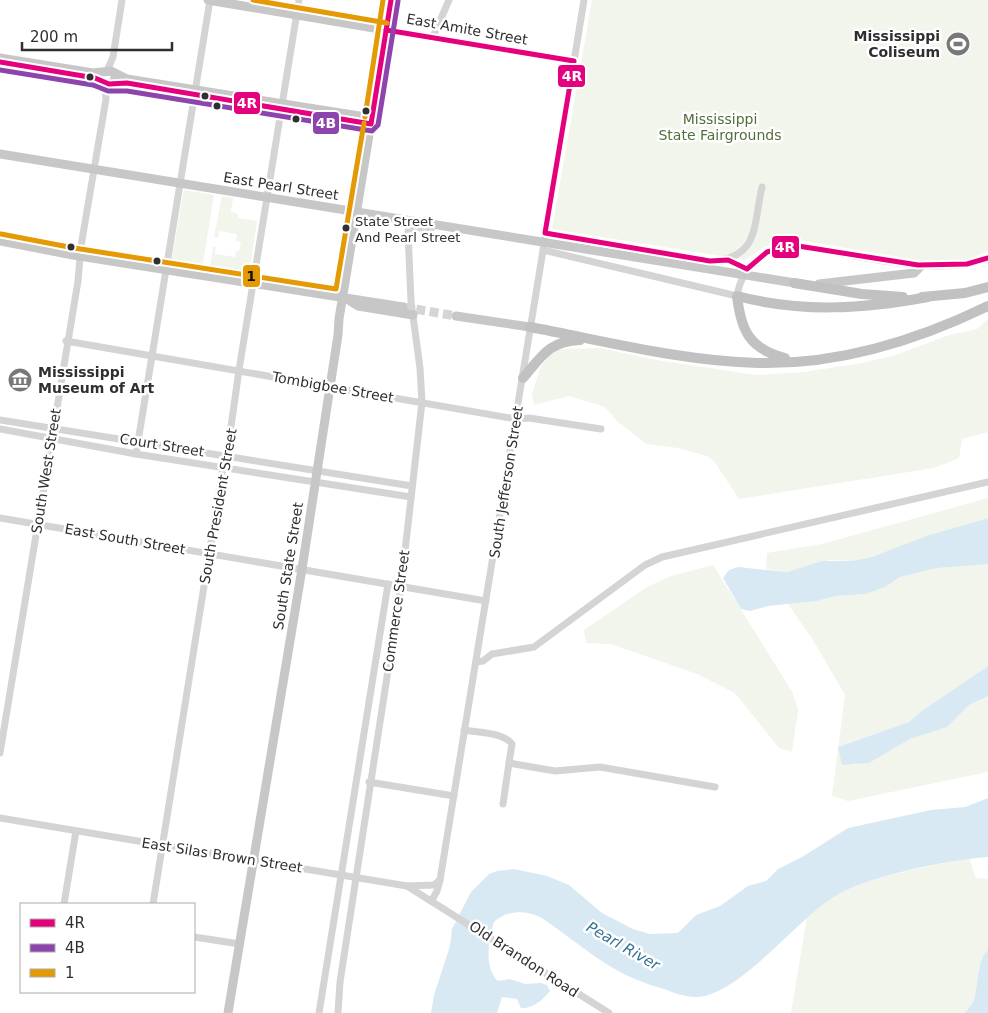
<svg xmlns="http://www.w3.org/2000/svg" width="988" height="1013" font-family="'DejaVu Sans',sans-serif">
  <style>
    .green { fill: #f1f5ec }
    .water { fill: #d8e9f3 }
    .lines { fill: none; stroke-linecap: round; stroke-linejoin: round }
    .major-tunnel { stroke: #d5d5d5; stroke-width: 9; stroke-dasharray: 9 4.5; stroke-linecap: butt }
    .minor { stroke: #d4d4d4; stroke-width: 7 }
    .major { stroke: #c7c7c7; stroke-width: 9 }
    .highway { stroke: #c1c1c1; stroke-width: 10 }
    .bus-1-casing { stroke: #fff; stroke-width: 9 }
    .bus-2-casing { stroke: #fff; stroke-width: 9 }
    .bus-3-casing { stroke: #fff; stroke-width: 9 }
    .bus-1 { stroke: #e5007d; stroke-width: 5 }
    .bus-2 { stroke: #8e44ad; stroke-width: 5 }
    .bus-3 { stroke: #e39a05; stroke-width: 5 }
    .bus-dot { fill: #2f2f2f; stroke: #fff; stroke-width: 2 }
    .labels { text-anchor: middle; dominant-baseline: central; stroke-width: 5; stroke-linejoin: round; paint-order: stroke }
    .bus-label { font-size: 13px; fill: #2f2f2f; stroke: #fff; text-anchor: start }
    .street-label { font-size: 14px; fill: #2f2f2f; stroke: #fff }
    .poi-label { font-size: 14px; font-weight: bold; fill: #2f2f2f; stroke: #fff; text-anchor: end }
    .park-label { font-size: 14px; fill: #526e39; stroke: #fff }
    .water-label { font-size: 15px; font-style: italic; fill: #377397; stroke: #fff }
    .line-badge { stroke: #fff; stroke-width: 2 }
    .badge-label { font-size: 14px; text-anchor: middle; font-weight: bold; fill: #fff }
    .pale-badge-label { font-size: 14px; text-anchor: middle; font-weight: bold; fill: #111 }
  </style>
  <rect width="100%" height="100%" fill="#fff"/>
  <g class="green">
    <polygon points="592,0 988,0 988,251 964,261 935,263 792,239 764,247 745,260 552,229"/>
    <polygon points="184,190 214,195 202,269 171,264"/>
    <polygon points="222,196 233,198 231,212 238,214 238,218 257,221 249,273 210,267 213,247 216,247 215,254 235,257 236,251 239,251 241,242 236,241 237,234 219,231 218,238 214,237"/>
    <polygon points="988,319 988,432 962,439 959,458 934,468 739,499 714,461 707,456 678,448 646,444 617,421 605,407 569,396 534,405 532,394 541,366 552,353 561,349 601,348 650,359 756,375 804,372 862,363 896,355 949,335 977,329"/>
    <polygon points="988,498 988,518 926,536 872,557 852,561 831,560 786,572 766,569 767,553 822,544"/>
    <polygon points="977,564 988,564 988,666 923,710 909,722 838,747 851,765 869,763 910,739 947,727 969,705 988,696 988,772 848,801 832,796 845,695 813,640 788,604 817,601 836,596 866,594 885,587 900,577 937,568"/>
    <polygon points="713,565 793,693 798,711 792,752 779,748 735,693 697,674 611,644 586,643 584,630 647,587 671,576"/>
    <path d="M969 858 976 878 988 879V950C977 959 978 987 974 1000 972 1004 968 1009 965 1013H791L807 917C815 911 823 903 832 898 868 876 927 867 969 858Z"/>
  </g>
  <g class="water">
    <polygon points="988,518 988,564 937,568 900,577 885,587 866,594 836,596 817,601 768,606 750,611 741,609 723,578 729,570 738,567 787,572 822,561 852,561 872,557 926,536"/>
    <polygon points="988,666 988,696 969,705 947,727 910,739 869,763 842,765 838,747 909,722 923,710"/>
    <path d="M988 798V857C947 860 866 876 832 898 796 921 737 997 696 997 685 997 674 993 664 989 654 986 644 983 635 979 601 965 571 937 540 917 525 910 507 910 494 922 488 939 484 969 498 981L510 979 525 984 541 983 547 985 550 991C543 1000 532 1009 521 1008L517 999 502 997 497 1013H431L434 995 450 946 452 929 471 892 489 874 497 871 514 869 547 876 569 885 602 913 633 929 650 934 678 933 696 915 720 906 748 886 766 881 778 869 802 857 848 828 931 810 965 807Z"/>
    <path d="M988 950V1013H965C968 1009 972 1004 974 1000 978 987 977 959 988 950Z"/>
  </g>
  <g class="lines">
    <polyline class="major-tunnel" points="403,307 456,316"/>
    <g class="minor">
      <polyline points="386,30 574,61"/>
      <polyline points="433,37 449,0"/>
      <polyline points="107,71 113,57 122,0"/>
      <path d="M545 233 710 261C760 259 753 225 762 187"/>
      <path d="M543 250 737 296C743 261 771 243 805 247 857 255 939 278 988 258"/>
      <polyline points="728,260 747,269"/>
      <polyline points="66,341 516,419 529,418 601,429"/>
      <polyline points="0,420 412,486"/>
      <polyline points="0,429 136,454 411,497"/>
      <polyline points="136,454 210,0"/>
      <polyline points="0,518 486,601"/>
      <polyline points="476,662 483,661 492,654 534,647 645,565 662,557 988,482"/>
      <path d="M464 730C478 733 503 732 512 744L509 763 555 771 600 767 715 787"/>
      <polyline points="0,753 78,281 81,246 106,99 105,83"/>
      <polyline points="369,782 454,796"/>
      <polyline points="503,804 509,763"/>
      <polyline points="0,818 407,886 609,1013"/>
      <polyline points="407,886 434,885 440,880"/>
      <polyline points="432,900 437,891 440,880 584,0"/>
      <polyline points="64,904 76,831"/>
      <polyline points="153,904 223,468 227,455 239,370 299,0"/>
      <polyline points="194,937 240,944"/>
      <polyline points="319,1013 388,584"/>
      <polyline points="338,1013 340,982 401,586 422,402 420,368 411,301 408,231 412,227 431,229"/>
    </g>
    <g class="major">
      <polyline points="208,0 386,30"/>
      <polyline points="0,58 93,73 111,71 127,79 372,118"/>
      <polyline points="89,77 109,84 115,81 115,74"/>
      <polyline points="163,89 219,99"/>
      <polyline points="0,154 801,284"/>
      <polyline points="0,241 73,255 403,307"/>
      <polyline points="819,284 914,273 922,265"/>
      <polyline points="347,299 358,306 413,315"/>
      <polyline points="456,316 530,327"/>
      <polyline points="228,1013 302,569 338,335 339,319 391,0"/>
    </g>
    <g class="highway">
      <polyline points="794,283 862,294 903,297"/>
      <polyline points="922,297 965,293 988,287"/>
      <path d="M530 327C605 341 681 361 758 363 839 365 916 341 988 306"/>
      <path d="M785 358C749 349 741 330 737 296 802 313 863 309 928 297"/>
      <path d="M523 378C542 356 549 341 580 340"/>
    </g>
    <defs>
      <g id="bus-1">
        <polyline points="386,30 574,61 545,233 710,261 728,260 747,269 767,252 792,245 918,265 967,264 988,258"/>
        <polyline points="0,62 95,78 109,84 127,83 371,124 391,0"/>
      </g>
      <polyline id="bus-2" points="0,70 93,85 108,91 127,91 372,131 378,125 398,1"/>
      <g id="bus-3">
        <polyline points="253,0 387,23"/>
        <polyline points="365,117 383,0"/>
        <polyline points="1,234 74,248 336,289 364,123"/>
      </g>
    </defs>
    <use href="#bus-1" class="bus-1-casing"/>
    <use href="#bus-2" class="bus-2-casing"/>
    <use href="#bus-3" class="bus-3-casing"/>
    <use href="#bus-1" class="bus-1"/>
    <use href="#bus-2" class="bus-2"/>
    <use href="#bus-3" class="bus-3"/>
  </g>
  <defs>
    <symbol id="stadium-disc" viewBox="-11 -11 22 22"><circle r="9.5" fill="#787878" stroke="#fff"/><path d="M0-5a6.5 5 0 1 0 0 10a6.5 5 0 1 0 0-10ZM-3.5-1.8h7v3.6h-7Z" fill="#fff"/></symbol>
    <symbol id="museum-disc" viewBox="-11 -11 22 22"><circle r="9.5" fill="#787878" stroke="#fff"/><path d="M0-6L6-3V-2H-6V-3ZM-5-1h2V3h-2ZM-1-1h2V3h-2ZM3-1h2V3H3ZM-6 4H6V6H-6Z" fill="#fff"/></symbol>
  </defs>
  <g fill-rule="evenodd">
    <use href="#stadium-disc" x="944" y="30" width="28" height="28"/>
    <use href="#museum-disc" x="6" y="366" width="28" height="28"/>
  </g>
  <g class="bus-dot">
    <circle cx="90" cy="77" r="4.5"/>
    <circle cx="205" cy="96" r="4.5"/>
    <circle cx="217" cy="106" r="4.5"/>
    <circle cx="366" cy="111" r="4.5"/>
    <circle cx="296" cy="119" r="4.5"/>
    <circle cx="346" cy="228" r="4.5"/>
    <circle cx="71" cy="247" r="4.5"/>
    <circle cx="157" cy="261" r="4.5"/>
  </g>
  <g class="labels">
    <g class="bus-label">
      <text x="355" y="221">State Street<tspan x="355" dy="16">And Pearl Street</tspan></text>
    </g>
    <g class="street-label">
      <text transform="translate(467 29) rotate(10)">East Amite Street</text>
      <text transform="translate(281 186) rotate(9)">East Pearl Street</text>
      <text transform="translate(333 387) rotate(10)">Tombigbee Street</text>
      <text transform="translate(162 445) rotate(9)">Court Street</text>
      <text transform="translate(46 471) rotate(-81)">South West Street</text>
      <text transform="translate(506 482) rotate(-81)">South Jefferson Street</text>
      <text transform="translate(218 506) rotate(-80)">South President Street</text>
      <text transform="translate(125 539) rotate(10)">East South Street</text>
      <text transform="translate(288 566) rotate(-81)">South State Street</text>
      <text transform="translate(396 611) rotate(-82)">Commerce Street</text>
      <text transform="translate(222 855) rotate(9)">East Silas Brown Street</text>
      <text transform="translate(524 959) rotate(33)">Old Brandon Road</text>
    </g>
    <g class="poi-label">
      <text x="940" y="36">Mississippi<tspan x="940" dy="16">Coliseum</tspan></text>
      <text x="38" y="372" text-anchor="start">Mississippi<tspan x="38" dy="16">Museum of Art</tspan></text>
    </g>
    <g class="park-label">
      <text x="720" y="119">Mississippi<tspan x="720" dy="16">State Fairgrounds</tspan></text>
    </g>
    <g class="water-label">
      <text transform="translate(623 946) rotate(30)">Pearl River</text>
    </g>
  </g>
  <g class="line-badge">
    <rect x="557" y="64" width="29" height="24" rx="5" fill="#e5007d"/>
    <rect x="233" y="91" width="28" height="24" rx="5" fill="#e5007d"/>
    <rect x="312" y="111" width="28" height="24" rx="5" fill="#8e44ad"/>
    <rect x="771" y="235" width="29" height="24" rx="5" fill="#e5007d"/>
    <rect x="242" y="264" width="19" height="24" rx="5" fill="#e39a05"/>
  </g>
  <g class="badge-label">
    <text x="572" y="81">4R</text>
    <text x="247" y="108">4R</text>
    <text x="326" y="128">4B</text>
    <text x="785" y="252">4R</text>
  </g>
  <g class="pale-badge-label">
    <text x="251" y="281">1</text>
  </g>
  <rect x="20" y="903" width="175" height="90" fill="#ffffff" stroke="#acacac"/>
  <rect x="30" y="919" width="25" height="8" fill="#e5007d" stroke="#acacac"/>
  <text x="65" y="928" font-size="15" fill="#2f2f2f">4R</text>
  <rect x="30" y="944" width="25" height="8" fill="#8e44ad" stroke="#acacac"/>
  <text x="65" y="953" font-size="15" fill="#2f2f2f">4B</text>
  <rect x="30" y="969" width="25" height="8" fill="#e39a05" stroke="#acacac"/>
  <text x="65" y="978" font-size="15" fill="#2f2f2f">1</text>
  <path d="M22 42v8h150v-8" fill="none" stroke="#2f2f2f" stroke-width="2.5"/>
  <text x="30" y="42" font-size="15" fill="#2f2f2f" stroke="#ffffff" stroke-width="4" paint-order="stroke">200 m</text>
</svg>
